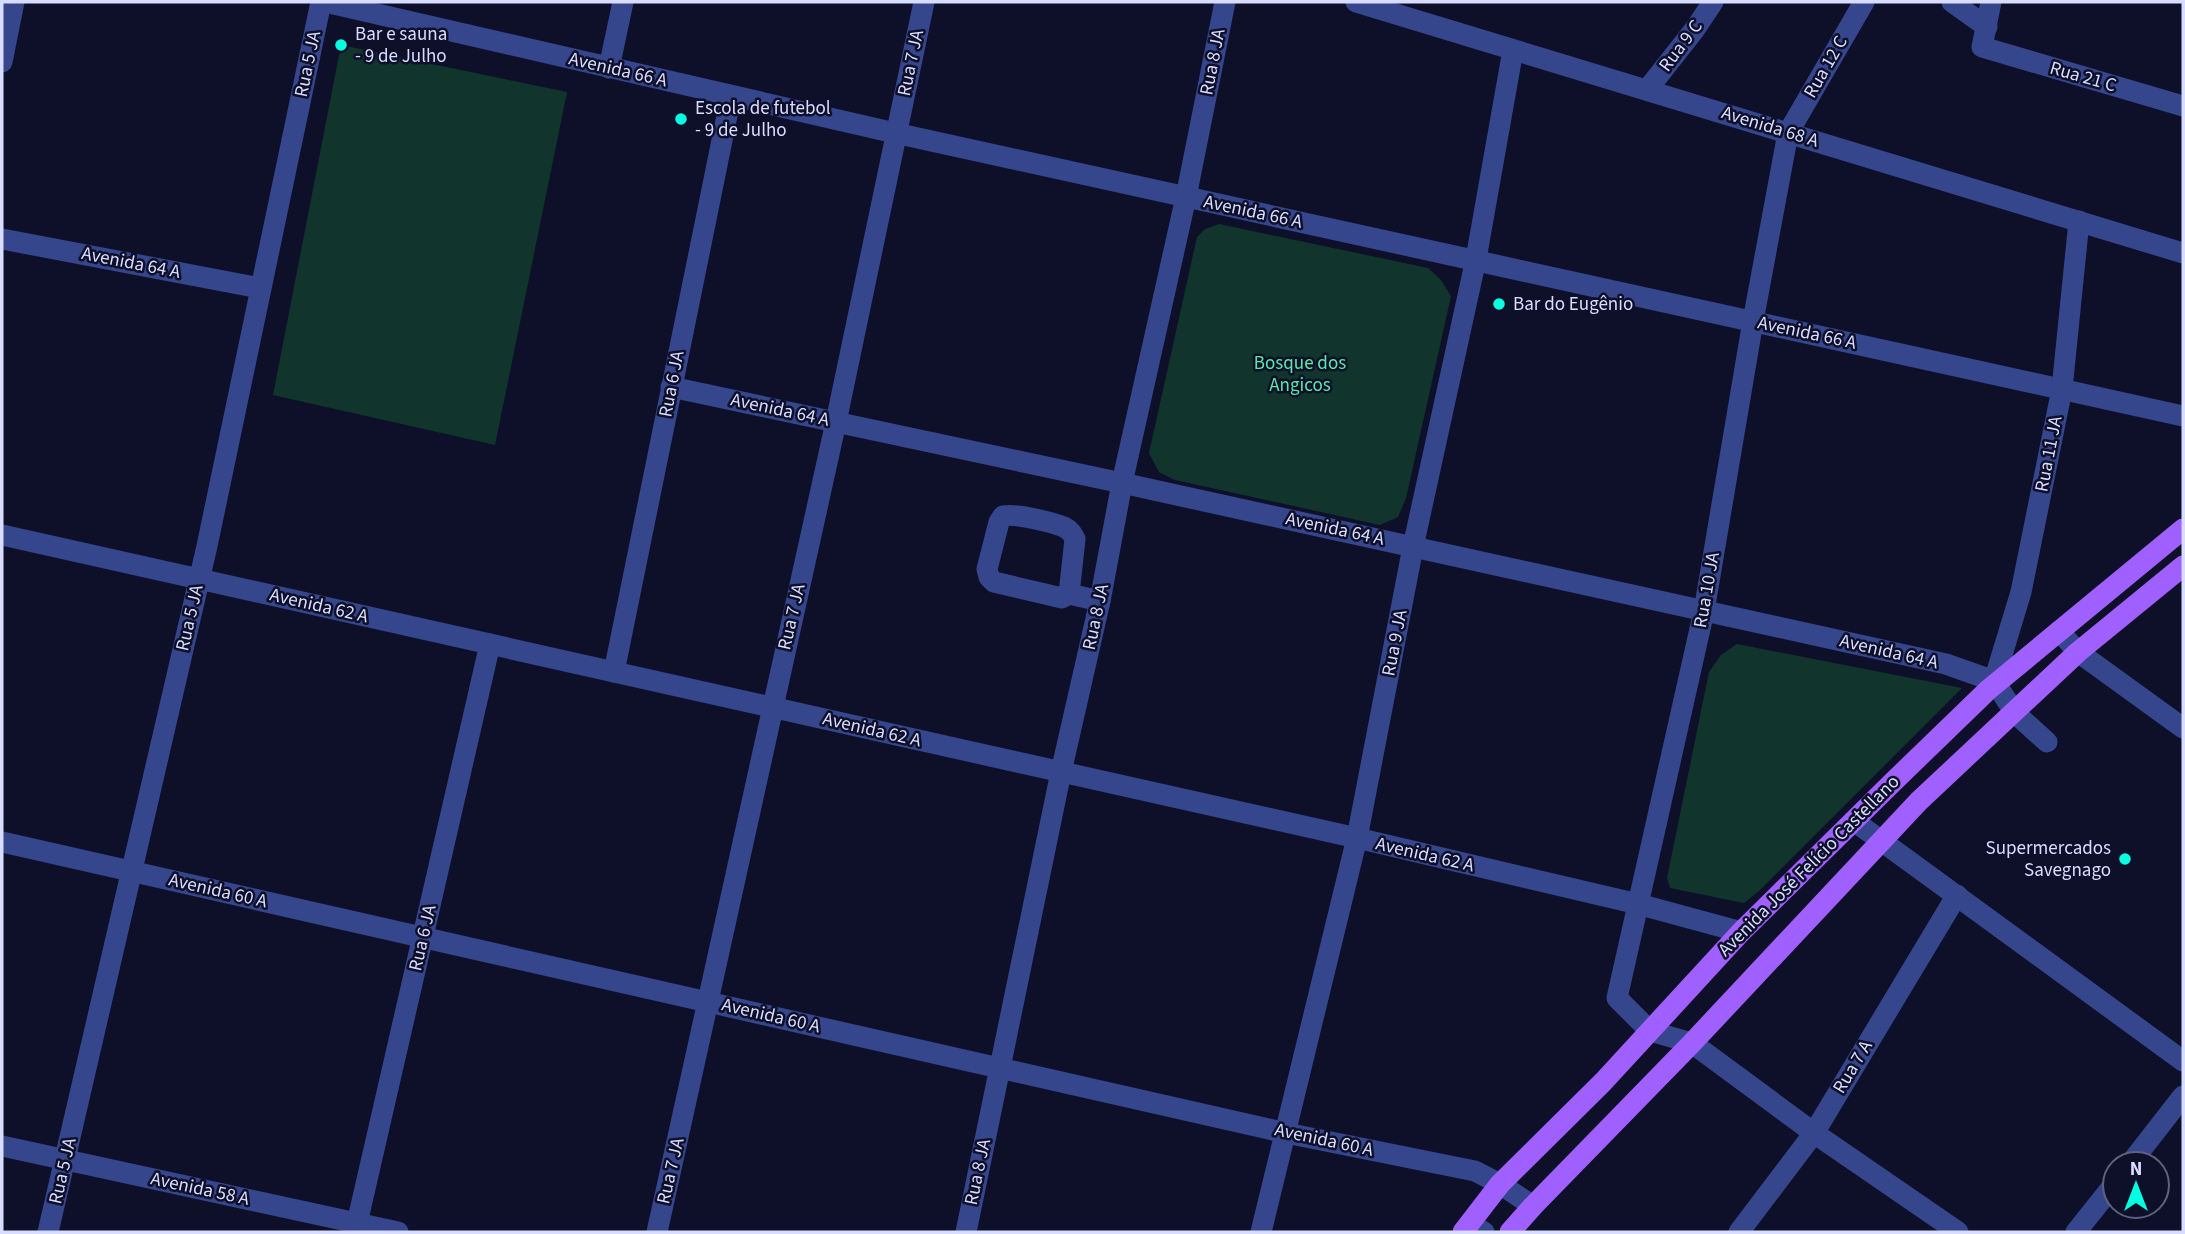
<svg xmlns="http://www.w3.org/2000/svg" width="2185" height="1234" font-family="'Source Sans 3',sans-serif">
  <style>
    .green { fill: #11352c }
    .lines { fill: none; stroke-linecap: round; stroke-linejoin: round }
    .minor { stroke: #36468d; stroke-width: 21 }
    .major { stroke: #a05fff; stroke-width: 21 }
    .poi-dot { fill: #04ffe1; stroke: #0e102a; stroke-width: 2.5 }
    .labels { text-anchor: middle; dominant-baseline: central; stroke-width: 5; stroke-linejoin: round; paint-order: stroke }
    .poi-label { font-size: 19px; fill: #d8dcff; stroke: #0e102a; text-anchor: start }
    .street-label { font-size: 19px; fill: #d8dcff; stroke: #0e102a }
    .park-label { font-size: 19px; fill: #59e9a6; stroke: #0e102a }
  </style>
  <rect width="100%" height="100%" fill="#0e102a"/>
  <g class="green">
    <polygon points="341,45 567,92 495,445 273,395"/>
    <polygon points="1219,224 1428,268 1441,280 1451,296 1406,498 1398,517 1380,525 1175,480 1159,472 1149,453 1197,237 1205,229"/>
    <polygon points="1737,644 1962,688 1759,891 1744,903 1670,888 1667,878 1709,672 1721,655"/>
  </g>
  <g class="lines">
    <g class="minor">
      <polyline points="325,2 895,133 2183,416"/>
      <polyline points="1356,2 2183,253"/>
      <polyline points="1864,2 1788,133 1753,321 1704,611 1617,998 1650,1031 1692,1043 1814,1133 1958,1232"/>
      <polyline points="1952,2 1987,27"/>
      <polyline points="1991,2 1982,47 2183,106"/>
      <polyline points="2,62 14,2"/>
      <polyline points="609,68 623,2"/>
      <polyline points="1647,90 1695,29 1713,2"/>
      <polyline points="2,239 260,288"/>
      <polyline points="671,387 1122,483 1946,664 1994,681 2015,713 2047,742"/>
      <polyline points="2,535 1357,838 1638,904 1741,932"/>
      <path d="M1069 594 1075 539C1072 533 1070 530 1064 527 1051 522 1015 513 1003 516L999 522 987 569 989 577 994 582 1062 598 1069 594 1100 601"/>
      <polyline points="2059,631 2078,652 2183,728"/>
      <polyline points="614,672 731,96"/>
      <polyline points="1994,681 2021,592 2062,389 2079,221"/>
      <polyline points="1854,821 2183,1061"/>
      <polyline points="2,842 1286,1133 1475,1171 1500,1184 1533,1206"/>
      <polyline points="2,1146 398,1232"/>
      <polyline points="2130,1164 2183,1096"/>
      <polyline points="1470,1224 1484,1232"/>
      <polyline points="48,1232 207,546 321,2"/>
      <polyline points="355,1232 490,644"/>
      <polyline points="657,1232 836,422 924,2"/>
      <polyline points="966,1232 1061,772 1100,601 1122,483 1186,197 1225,2"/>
      <polyline points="1261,1232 1357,838 1413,547 1476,259 1513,50"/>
      <polyline points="1739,1232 1814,1133 1957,895"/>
      <polyline points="2076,1232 2115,1183"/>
    </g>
    <g class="major">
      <polyline points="1463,1232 1500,1184 1603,1082 1741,932 1894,781 1988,690 2183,529"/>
      <polyline points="1510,1232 1533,1206 1692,1043 1919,801 2078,652 2183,566"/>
    </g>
  </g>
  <g class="poi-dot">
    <circle cx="341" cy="45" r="7"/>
    <circle cx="681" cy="119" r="7"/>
    <circle cx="1499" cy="304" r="7"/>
    <circle cx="2125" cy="859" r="7"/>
  </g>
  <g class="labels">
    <g class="poi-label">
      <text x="355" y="34">Bar e sauna<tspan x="355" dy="22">- 9 de Julho</tspan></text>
      <text x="695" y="108">Escola de futebol<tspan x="695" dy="22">- 9 de Julho</tspan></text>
      <text x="1513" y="304">Bar do Eugênio</text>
      <text x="2111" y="848" text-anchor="end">Supermercados<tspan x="2111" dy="22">Savegnago</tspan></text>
    </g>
    <g class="street-label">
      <text transform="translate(1681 46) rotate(-53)">Rua 9 C</text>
      <text transform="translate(1213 62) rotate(-79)">Rua 8 JA</text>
      <text transform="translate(911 63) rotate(-78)">Rua 7 JA</text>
      <text transform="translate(308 64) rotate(-78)">Rua 5 JA</text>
      <text transform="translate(1826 67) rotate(-60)">Rua 12 C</text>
      <text transform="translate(618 70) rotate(13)">Avenida 66 A</text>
      <text transform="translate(2083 77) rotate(16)">Rua 21 C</text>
      <text transform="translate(1770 127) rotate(17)">Avenida 68 A</text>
      <text transform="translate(1253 212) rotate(12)">Avenida 66 A</text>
      <text transform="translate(131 263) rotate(11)">Avenida 64 A</text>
      <text transform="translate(1807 333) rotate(12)">Avenida 66 A</text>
      <text transform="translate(672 384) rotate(-79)">Rua 6 JA</text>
      <text transform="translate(780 410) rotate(12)">Avenida 64 A</text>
      <text transform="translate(2049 454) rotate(-79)">Rua 11 JA</text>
      <text transform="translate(1335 529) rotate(12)">Avenida 64 A</text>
      <text transform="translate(1707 590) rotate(-80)">Rua 10 JA</text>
      <text transform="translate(319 606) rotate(13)">Avenida 62 A</text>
      <text transform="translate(792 617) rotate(-77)">Rua 7 JA</text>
      <text transform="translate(1096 617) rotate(-78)">Rua 8 JA</text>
      <text transform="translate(190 618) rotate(-77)">Rua 5 JA</text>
      <text transform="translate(1395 643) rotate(-79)">Rua 9 JA</text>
      <text transform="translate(1889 652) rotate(13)">Avenida 64 A</text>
      <text transform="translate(872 730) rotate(13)">Avenida 62 A</text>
      <text transform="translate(1425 855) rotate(13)">Avenida 62 A</text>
      <text transform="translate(1809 866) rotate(-45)">Avenida José Felício Castellano</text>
      <text transform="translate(218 891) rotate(13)">Avenida 60 A</text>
      <text transform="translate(423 938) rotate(-77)">Rua 6 JA</text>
      <text transform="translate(771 1016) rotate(13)">Avenida 60 A</text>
      <text transform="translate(1853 1067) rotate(-59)">Rua 7 A</text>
      <text transform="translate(1324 1140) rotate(12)">Avenida 60 A</text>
      <text transform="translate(63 1171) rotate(-77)">Rua 5 JA</text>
      <text transform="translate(671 1171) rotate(-77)">Rua 7 JA</text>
      <text transform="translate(978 1172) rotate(-78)">Rua 8 JA</text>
      <text transform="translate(200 1189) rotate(12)">Avenida 58 A</text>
    </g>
    <g class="park-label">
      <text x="1300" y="363">Bosque dos<tspan x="1300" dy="22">Angicos</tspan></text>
    </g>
  </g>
  <rect width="2185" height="1234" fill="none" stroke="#d8dcff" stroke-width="7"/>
  <g transform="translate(2136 1185)"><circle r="33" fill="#0e102a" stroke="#5f627f" stroke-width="2"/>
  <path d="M0-5L12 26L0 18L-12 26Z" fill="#04ffe1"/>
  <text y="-10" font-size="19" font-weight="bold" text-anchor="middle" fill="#d8dcff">N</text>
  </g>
</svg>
